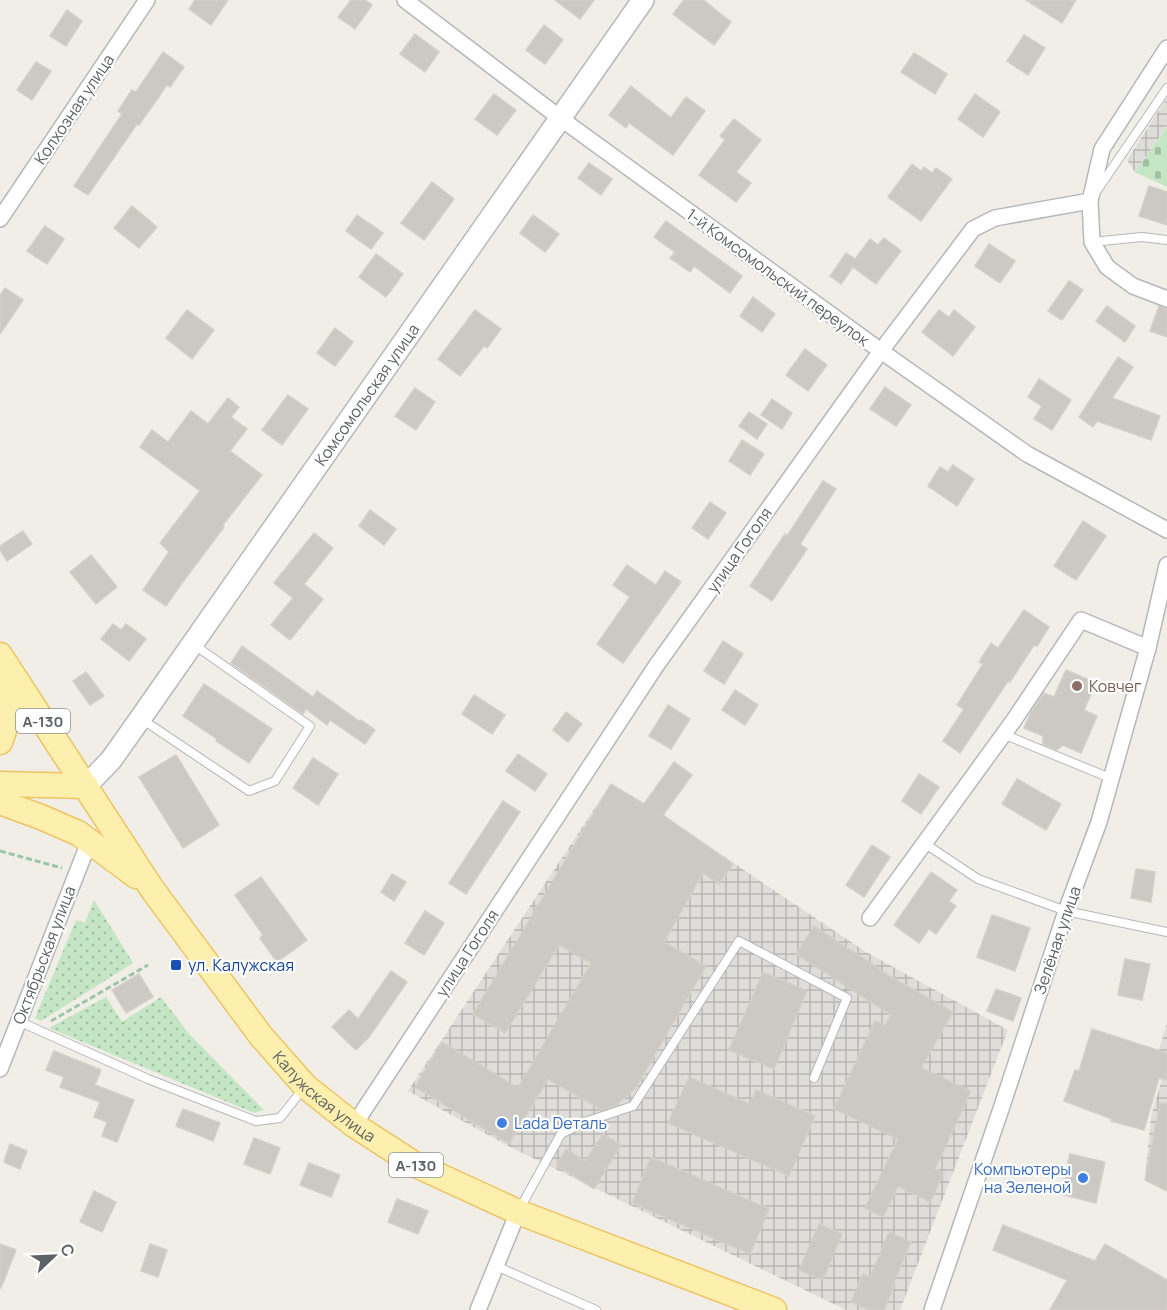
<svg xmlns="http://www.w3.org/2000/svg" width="1167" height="1310" font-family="Manrope,sans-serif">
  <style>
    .industrial { fill: url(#industrial-grid) }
    .grass { fill: url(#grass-dots) }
    .cemetery { fill: url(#cemetery-stones) }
    .building { fill: #ccc8c4; stroke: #d5cfc5; stroke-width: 1.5 }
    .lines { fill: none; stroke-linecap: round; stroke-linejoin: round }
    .lane-casing { stroke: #b4b7bb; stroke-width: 10 }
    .street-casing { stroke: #b4b7bb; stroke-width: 18 }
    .secondary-casing { stroke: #b5b9bd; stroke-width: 24 }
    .primary-casing { stroke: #eec461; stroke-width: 27 }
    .path { stroke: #9bc5a7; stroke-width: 3; stroke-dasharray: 6 3; stroke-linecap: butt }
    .lane { stroke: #fff; stroke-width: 8 }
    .street { stroke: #fff; stroke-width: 15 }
    .secondary { stroke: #fff; stroke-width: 21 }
    .primary { stroke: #fdefae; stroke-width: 24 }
    .education-dot { fill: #8d6e63; stroke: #fff; stroke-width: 2 }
    .transit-dot { fill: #1a4fb4; stroke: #fff; stroke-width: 2 }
    .shop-dot { fill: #3f7fe0; stroke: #fff; stroke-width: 2 }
    .labels { text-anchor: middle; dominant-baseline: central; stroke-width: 4.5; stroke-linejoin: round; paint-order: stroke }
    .shield { fill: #fff; stroke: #8e9194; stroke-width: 1.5 }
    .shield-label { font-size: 15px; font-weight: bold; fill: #5e6266 }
    .street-label { font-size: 16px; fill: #5e6266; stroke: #fff }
    .education-label { font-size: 16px; fill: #785e54; stroke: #fff; text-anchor: start }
    .transit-label { font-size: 16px; fill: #164399; stroke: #fff; text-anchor: start }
    .shop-label { font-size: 16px; fill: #366cbe; stroke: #fff; text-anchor: start }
  </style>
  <defs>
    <pattern id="industrial-grid" width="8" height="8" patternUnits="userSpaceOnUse" patternTransform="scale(1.5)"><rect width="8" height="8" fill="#dfddd9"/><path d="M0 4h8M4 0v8" fill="none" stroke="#b8b7b4"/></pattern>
    <pattern id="grass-dots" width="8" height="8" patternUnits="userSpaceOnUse" patternTransform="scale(1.5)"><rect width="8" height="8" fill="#c4e6c4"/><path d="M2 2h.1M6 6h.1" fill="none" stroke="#a2bea3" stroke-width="1.8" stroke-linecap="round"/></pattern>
    <pattern id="cemetery-stones" width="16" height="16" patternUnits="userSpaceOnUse" patternTransform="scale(1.5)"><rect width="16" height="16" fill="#c4e6c4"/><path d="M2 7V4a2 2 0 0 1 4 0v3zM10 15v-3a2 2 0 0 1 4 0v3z" fill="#a2bea3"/></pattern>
  </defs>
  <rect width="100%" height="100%" fill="#f0eee7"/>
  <g class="industrial">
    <polygon points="1167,98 1167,126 1135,172 1127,160"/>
    <polygon points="610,785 671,821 866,952 1008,1030 900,1310 846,1310 508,1146 408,1091"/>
    <polygon points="1167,1023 1167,1191 1145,1180 1151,1116 1162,1079 1151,1075"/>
  </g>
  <g class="grass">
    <polygon points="94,900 133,963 41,1021 35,1018 76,920 85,923"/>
    <polygon points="106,997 122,1022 161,997 190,1035 264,1110 254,1113 49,1028"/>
  </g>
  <polygon class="cemetery" points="1167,127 1167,187 1135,172"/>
  <g class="building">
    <polygon points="195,0 228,0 211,25 189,9"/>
    <polygon points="351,0 365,0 372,5 355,29 338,17"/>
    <polygon points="555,0 594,0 580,19"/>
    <polygon points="684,0 703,0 731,22 714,45 673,14"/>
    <polygon points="1026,0 1076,0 1062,23"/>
    <polygon points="67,10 82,21 66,46 50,36"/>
    <polygon points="544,25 563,40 545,64 526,50"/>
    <polygon points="415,34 439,52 425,72 400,54"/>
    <polygon points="1024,35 1045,48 1028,75 1007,61"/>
    <polygon points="163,52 184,67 170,87 167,85 139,125 137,124 88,195 74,186 122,114 118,111 132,90 136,92"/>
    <polygon points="914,53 947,74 935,94 901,72"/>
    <polygon points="36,62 51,71 32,100 17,90"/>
    <polygon points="631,86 671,118 686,97 705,111 673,155 629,123 626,128 609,115"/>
    <polygon points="494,94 516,110 497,135 475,119"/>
    <polygon points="975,94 1000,112 983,137 958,119"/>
    <polygon points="734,119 761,140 736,172 751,183 736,202 699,175 725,140 720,136"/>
    <polygon points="589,163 612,179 601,195 578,178"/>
    <polygon points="912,164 921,171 924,167 932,173 936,168 952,179 921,221 888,197"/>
    <polygon points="432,182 454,199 424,240 401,223"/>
    <polygon points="1149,186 1167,192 1167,225 1139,216"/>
    <polygon points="132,206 157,227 139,248 114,228"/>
    <polygon points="357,215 383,233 371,249 346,231"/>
    <polygon points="533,215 559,234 545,252 520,233"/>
    <polygon points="666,221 742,276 730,293 694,266 690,272 670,258 675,252 654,237"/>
    <polygon points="45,226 64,239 47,264 27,251"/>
    <polygon points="884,238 901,251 876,284 853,267 841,284 830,276 846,253 855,259 870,239 878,245"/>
    <polygon points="989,244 1015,261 1000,283 975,266"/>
    <polygon points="376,254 403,274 386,297 359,277"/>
    <polygon points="1069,281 1083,290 1062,320 1048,311"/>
    <polygon points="5,288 23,300 0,334 0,295"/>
    <polygon points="753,297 775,314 762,332 740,316"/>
    <polygon points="1107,306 1135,326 1125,342 1096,321"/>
    <polygon points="1159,306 1167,309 1167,337 1150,331"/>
    <polygon points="187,310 214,330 192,359 166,338"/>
    <polygon points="475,310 501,329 487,348 484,346 460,376 438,359"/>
    <polygon points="939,310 949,317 954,310 975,327 953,356 922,332"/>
    <polygon points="335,328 353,342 335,366 317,353"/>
    <polygon points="805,349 827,365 808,391 786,375"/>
    <polygon points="1118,357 1133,367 1112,398 1160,416 1151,440 1097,421 1093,427 1079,417"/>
    <polygon points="1039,379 1071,400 1052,430 1034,419 1042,406 1028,397"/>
    <polygon points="885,387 911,405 896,426 870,409"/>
    <polygon points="415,388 435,402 416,430 395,416"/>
    <polygon points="288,395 308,409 282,445 262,430"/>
    <polygon points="228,398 239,407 231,417 247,429 230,451 262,475 222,526 224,527 182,583 166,606 143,590 169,552 160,543 200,491 140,447 152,430 168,442 191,411 208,424"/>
    <polygon points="772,399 792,413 782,429 761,415"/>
    <polygon points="749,412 767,424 757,439 739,426"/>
    <polygon points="742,440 764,454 750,475 729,461"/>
    <polygon points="953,465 974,479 957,506 928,486 940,467 948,472"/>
    <polygon points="823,481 836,489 800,544 807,549 772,601 750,586 785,534 787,536"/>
    <polygon points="710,502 726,513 708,539 692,528"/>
    <polygon points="370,510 396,529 384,545 359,526"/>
    <polygon points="1083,521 1106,536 1076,580 1054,566"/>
    <polygon points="23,531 32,544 7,561 0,550 0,546"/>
    <polygon points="314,533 333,548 304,584 323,599 290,640 271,625 293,598 274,583"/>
    <polygon points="91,555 117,587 96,604 70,572"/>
    <polygon points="627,565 656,585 665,571 681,582 623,663 597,644 630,597 613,585"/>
    <polygon points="1024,610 1049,627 1037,646 1034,645 1010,682 1008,681 960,753 943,741 964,709 957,705 983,664 979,662 991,643 998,648"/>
    <polygon points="113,624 121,630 126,624 146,639 129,661 101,639"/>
    <polygon points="723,641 743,654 724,684 704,671"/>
    <polygon points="242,646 313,697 317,691 359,721 361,720 375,730 365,744 330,720 327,725 306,709 303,714 231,663"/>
    <polygon points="1066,670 1096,683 1084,710 1097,716 1081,753 1063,745 1057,750 1043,744 1043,736 1024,728 1030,714 1044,693 1054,697"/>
    <polygon points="86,672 104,696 90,705 73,681"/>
    <polygon points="204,684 272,729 249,763 216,741 217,739 183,716"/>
    <polygon points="735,690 758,705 745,725 722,710"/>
    <polygon points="474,695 505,715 492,734 462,714"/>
    <polygon points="668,705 690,719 671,749 649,736"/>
    <polygon points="566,712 582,724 568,742 553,730"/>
    <polygon points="518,754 547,774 535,791 506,771"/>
    <polygon points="176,755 219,825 183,848 139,777"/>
    <polygon points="313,758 338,774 318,805 293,788"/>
    <polygon points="674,762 692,775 663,815 733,864 719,884 703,873 664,942 706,966 635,1089 615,1106 602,1110 548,1079 509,1144 415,1087 442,1042 518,1088 591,963 559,945 505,1033 473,1014 611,784 644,804"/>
    <polygon points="919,774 939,787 921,814 902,801"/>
    <polygon points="1017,779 1061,804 1046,830 1002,804"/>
    <polygon points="503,801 520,812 466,894 449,883"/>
    <polygon points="872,845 890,857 864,897 846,885"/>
    <polygon points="1136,869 1155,872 1151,902 1131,898"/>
    <polygon points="931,872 957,890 949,901 956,906 936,934 929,929 919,943 894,925"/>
    <polygon points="392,874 406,882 394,901 381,892"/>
    <polygon points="261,877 307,940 277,962 260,938 263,935 235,895"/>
    <polygon points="425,911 444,923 424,955 405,943"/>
    <polygon points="992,915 1030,928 1015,971 977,957"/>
    <polygon points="814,926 880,969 879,970 953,1012 921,1068 971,1091 935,1169 944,1173 930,1202 898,1186 883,1217 865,1208 898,1139 834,1109 875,1021 885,1025 891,1015 796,954"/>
    <polygon points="1125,959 1150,964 1142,1000 1118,995"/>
    <polygon points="391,971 407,982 369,1037 356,1050 332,1027 349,1010 358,1019"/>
    <polygon points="763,972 807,991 774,1069 729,1050"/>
    <polygon points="139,974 153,997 126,1013 112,990"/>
    <polygon points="996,989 1021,998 1013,1021 987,1011"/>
    <polygon points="1092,1029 1167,1053 1167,1080 1159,1078 1144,1130 1111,1121 1112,1119 1064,1101 1075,1070 1079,1071"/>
    <polygon points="54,1051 101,1070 95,1085 134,1100 117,1142 102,1136 107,1122 94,1117 100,1102 60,1087 64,1077 46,1070"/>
    <polygon points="689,1077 750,1104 756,1090 815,1116 789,1176 668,1123"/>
    <polygon points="1160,1103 1167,1103 1167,1191 1145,1180"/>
    <polygon points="183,1109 220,1123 213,1141 176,1126"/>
    <polygon points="603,1134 621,1145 594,1189 556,1165 566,1149 585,1161"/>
    <polygon points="254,1138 280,1148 270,1174 244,1164"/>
    <polygon points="10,1144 27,1151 20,1169 4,1162"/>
    <polygon points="1070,1154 1105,1162 1096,1203 1060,1194"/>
    <polygon points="651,1157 769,1209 750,1254 632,1203"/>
    <polygon points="309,1163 340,1175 331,1197 300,1185"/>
    <polygon points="94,1191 116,1202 102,1232 80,1222"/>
    <polygon points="397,1199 428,1211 418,1234 388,1222"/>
    <polygon points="819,1224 842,1234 823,1280 799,1270"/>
    <polygon points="1003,1225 1095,1261 1105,1244 1167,1280 1167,1310 1050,1310 1067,1280 993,1250"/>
    <polygon points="889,1232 911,1242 892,1287 894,1287 884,1310 869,1310 851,1302 863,1274 870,1277"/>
    <polygon points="0,1244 16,1250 1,1288 0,1288"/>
    <polygon points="150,1244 167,1250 158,1277 141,1271"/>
  </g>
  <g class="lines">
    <defs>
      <g id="lane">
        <polyline points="1096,192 1167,88"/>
        <polyline points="1092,242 1142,237 1167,240"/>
        <polyline points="143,720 249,791 275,781 310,726 193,644"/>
        <polyline points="1003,734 1110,778"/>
        <polyline points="924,843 978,879 1066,911 1167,932"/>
        <polyline points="18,1021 148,1079 256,1121 280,1118 303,1089"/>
        <polyline points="519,1210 561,1134 585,1122 633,1106 739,941 847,998 814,1078"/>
        <polyline points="496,1266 596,1310"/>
      </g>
      <g id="street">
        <polyline points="405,0 560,118 881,351 1027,454 1167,530"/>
        <polyline points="1167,48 1102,149 1090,201 1092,242 1107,267 1133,286 1167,299"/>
        <polyline points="0,219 147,0"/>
        <polyline points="870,918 1014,720 1081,620 1148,648"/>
        <polyline points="0,1069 89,842"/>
        <polyline points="354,1125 656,666 881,351 973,229 995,218 1090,201"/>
        <polyline points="478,1310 518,1212"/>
        <polyline points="932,1310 1002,1106 1066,911 1099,822 1148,648 1167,565"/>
      </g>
      <g id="secondary">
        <path id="s1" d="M86 786 111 760 140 719 643 0"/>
      </g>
      <g id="primary">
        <path id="s2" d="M0 655 152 889 261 1036 305 1086 354 1125 416 1165 518 1212 774 1310"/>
        <path d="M0 742C11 717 8 691 1 665"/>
        <polyline points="0,784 86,786"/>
        <polyline points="0,802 41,817 78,833 136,876"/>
      </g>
    </defs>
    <use href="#lane" class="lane-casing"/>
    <use href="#street" class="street-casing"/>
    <use href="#secondary" class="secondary-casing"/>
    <use href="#primary" class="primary-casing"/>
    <g class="path">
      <polyline points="0,851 62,868"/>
      <polyline points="51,1021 148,965"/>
    </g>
    <use href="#lane" class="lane"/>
    <use href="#street" class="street"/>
    <use href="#secondary" class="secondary"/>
    <use href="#primary" class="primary"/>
  </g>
  <circle class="education-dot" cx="1077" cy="686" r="6"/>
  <rect class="transit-dot" x="170" y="959" width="12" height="12" rx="3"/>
  <g class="shop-dot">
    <circle cx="502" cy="1123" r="6"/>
    <circle cx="1083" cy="1178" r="6"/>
  </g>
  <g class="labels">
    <g class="shield">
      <rect x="16" y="709" width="54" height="24" rx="4.5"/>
      <rect x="389" y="1153" width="54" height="24" rx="4.5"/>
    </g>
    <g class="shield-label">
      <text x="43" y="721">А-130</text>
      <text x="416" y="1165">А-130</text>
    </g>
    <g class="street-label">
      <text transform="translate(74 109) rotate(-56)">Колхозная улица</text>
      <text transform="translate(778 277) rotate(36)">1-й Комсомольский переулок</text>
      <text stroke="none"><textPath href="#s1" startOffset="482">Комсомольская улица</textPath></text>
      <text transform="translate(739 550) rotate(-55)">улица Гоголя</text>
      <text transform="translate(1057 940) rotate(-71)">Зелёная улица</text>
      <text transform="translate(467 953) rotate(-57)">улица Гоголя</text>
      <text transform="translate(44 955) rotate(-69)">Октябрьская улица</text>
      <text stroke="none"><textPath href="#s2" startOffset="550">Калужская улица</textPath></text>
    </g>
    <g class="education-label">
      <text x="1089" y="686">Ковчег</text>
    </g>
    <g class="transit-label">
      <text x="188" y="965">ул. Калужская</text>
    </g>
    <g class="shop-label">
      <text x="514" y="1123">Lada Dеталь</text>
      <text x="1071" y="1169" text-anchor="end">Компьютеры<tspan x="1071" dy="18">на Зеленой</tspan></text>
    </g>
  </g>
  <g transform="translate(54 1256) rotate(67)" stroke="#ffffff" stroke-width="4.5" paint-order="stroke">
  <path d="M0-4.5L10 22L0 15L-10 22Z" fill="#5e6266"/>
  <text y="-9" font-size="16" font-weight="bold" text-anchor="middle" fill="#5e6266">С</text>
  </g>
</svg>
